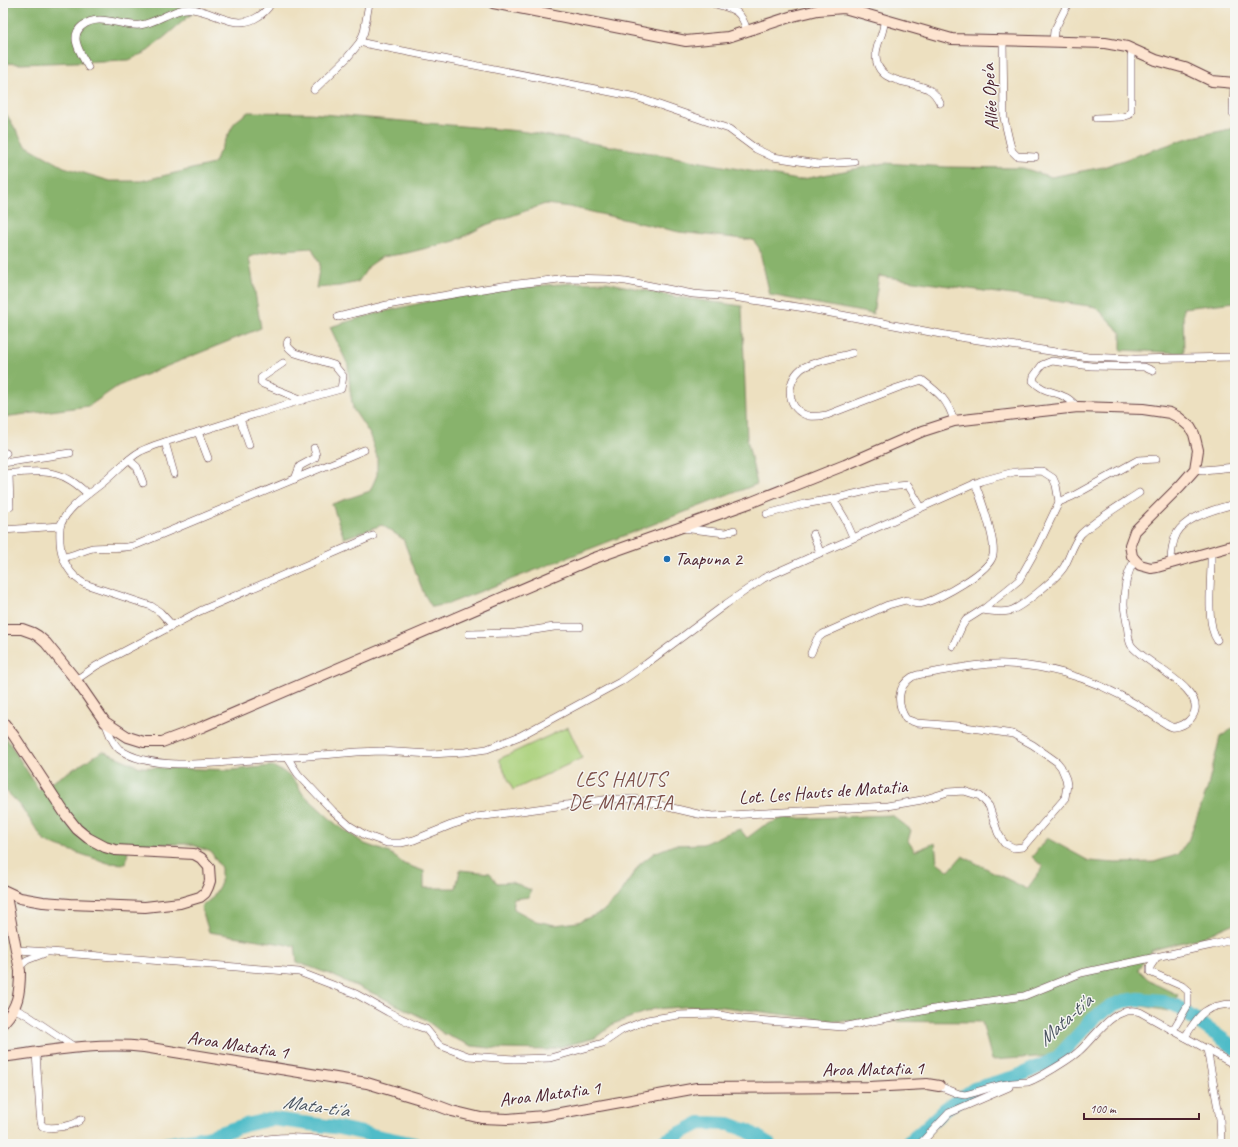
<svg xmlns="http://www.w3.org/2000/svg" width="1238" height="1147" font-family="Caveat,sans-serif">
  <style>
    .green { fill: #abd17c; stroke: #7a7854 }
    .forest { fill: #88b36c; stroke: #69694c }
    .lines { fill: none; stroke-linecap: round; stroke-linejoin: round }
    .river { stroke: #4fbcc8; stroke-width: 14 }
    .minor-casing { stroke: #623c41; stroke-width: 8 }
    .secondary-casing { stroke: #623c41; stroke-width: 12 }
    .minor { stroke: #fff; stroke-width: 7 }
    .secondary { stroke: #fde4d0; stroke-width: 10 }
    .poi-dot { fill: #1f6fb2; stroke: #f6f6f2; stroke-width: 1.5 }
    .labels { text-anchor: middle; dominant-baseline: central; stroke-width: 3; stroke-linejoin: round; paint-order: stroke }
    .street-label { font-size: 19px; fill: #4a1f2b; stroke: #f6f6f2 }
    .poi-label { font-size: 19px; fill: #4a1f2b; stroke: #f6f6f2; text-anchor: start }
    .neighbourhood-label { font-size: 20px; letter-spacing: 1px; fill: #7c4f49; stroke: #f6f6f2 }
    .water-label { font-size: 20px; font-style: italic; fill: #4c5662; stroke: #f6f6f2 }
  </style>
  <rect width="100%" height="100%" fill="#f6f6f2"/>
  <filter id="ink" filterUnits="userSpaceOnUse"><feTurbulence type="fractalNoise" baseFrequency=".025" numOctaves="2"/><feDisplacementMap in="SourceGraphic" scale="8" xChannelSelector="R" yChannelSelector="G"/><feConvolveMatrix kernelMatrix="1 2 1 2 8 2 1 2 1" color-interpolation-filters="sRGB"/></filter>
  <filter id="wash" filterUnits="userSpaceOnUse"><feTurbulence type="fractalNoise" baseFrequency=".012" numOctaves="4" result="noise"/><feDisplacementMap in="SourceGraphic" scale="16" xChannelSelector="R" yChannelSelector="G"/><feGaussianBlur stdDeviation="0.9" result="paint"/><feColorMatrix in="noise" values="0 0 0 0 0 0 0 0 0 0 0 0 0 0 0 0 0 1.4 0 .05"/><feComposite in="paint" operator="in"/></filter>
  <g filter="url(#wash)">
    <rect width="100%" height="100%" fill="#ede0c0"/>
    <polygon class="green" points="568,727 582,758 513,790 499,759"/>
    <g class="forest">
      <polygon points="3,3 199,3 201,6 148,51 129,60 21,64 3,63"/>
      <polygon points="3,104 4,110 25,145 64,167 110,181 141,181 213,164 235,122 248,112 310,113 520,131 669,156 798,180 885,163 947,167 1023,168 1051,177 1103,167 1188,138 1235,128 1235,302 1183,308 1184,353 1121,350 1121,333 1096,307 879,276 873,314 770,295 759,248 753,240 679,232 570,207 545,204 486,225 455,241 407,253 382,257 369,266 358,282 340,286 316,288 320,264 312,248 270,251 249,257 261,328 118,386 89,406 3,417"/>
      <path d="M606 282 676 297 742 306 747 439 757 484 448 604 432 607 424 594 403 539 382 525 344 538 332 504 370 491 377 475V457L369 433 353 409 350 390 348 365 330 327C418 299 513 284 606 282Z"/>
      <polygon points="1235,727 1235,923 1203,937 1152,950 1138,969 1151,982 1178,995 1168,1011 1132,1004 1122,1006 1102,1018 1087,1035 1065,1055 992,1060 982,1022 835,1021 708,1005 654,1009 613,1024 595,1038 548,1050 500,1049 472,1046 444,1034 423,1018 379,996 329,974 297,962 295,946 209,932 201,907 212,898 221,883 221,868 211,852 190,844 129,844 126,864 108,863 45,842 20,805 3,788 3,733 39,790 103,751 140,767 231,770 272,766 284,772 296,782 302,793 337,825 365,844 390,853 404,864 424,871 424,888 456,888 460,870 490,873 497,883 512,882 531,890 529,897 513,899 514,909 536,921 555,925 578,922 602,912 618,897 640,864 654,853 674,845 703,844 723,835 740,829 747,838 763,826 781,819 892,815 911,830 908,841 915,851 935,843 937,862 949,871 962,856 1027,889 1043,867 1032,857 1047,838 1089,861 1116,863 1154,862 1177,855 1188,841 1207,790 1220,737"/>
    </g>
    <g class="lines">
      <g class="river">
        <polyline points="165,1144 207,1137 245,1125 272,1119 334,1127 415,1144"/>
        <polyline points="659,1144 700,1123 729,1124 748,1131 769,1144"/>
        <polyline points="906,1144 920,1133 945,1109 974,1089 1018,1076 1056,1059 1093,1019 1111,1006 1124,1001 1139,999 1163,1001 1176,1006 1235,1048"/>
      </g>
    </g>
  </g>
  <g filter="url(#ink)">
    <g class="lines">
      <defs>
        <g id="minor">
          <polyline points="369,3 364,32 360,42 368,44 636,97 729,129 756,149 773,157 818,164 854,162"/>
          <path d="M712 3C733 9 741 9 747 31"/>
          <path d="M884 20C885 32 876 43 876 55 876 85 911 80 928 89 934 92 937 97 940 103"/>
          <polyline points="1003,41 1004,118 1010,144 1012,151 1017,156 1035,157"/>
          <polyline points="1053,41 1054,31 1068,3"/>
          <path d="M88 67C82 55 68 37 82 26 99 12 121 27 140 25 158 23 174 7 192 9 213 11 233 29 254 19 262 15 267 11 271 3"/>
          <polyline points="314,90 347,58 360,42"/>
          <polyline points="1233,113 1234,82"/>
          <polyline points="1096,118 1122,117 1129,115 1131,110 1131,56 1132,50"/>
          <polyline points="338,317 387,305 502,286 567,278 607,279 626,281 693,294 733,297 805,308 946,335 1088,357 1135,359 1235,357"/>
          <path d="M852 353C840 357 810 362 801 369 785 382 786 410 809 416 815 417 821 416 827 415L897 388 922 380C939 393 948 400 954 421"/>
          <polyline points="283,363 261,378 261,382 263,384 303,400"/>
          <path d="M1078 407C1074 404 1070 399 1065 397 1052 390 1045 393 1033 381L1034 376 1042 365 1052 361 1091 366 1144 367 1153 371"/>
          <polyline points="240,419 249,445"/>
          <polyline points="198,432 208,458"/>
          <polyline points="165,442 174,474"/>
          <polyline points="3,455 6,453"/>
          <polyline points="129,460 137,467 143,483"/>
          <polyline points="3,463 70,453"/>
          <polyline points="1195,469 1203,470 1235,467"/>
          <path d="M3 474C25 472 51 468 70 480 77 484 82 489 88 494"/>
          <polyline points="9,474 10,507"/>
          <polyline points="295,479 300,466 315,458 316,455 314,448"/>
          <polyline points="833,499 879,488 908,485 921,507"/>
          <polyline points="1059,502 1073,496 1138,460 1156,459"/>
          <polyline points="767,514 804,504 833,499 845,519 853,537"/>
          <polyline points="682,528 725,533 734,530"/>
          <polyline points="3,530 60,526"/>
          <polyline points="813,534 820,552"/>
          <path d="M1211 553C1212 576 1205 623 1217 640"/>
          <path d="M63 557C74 556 82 550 93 548 108 546 122 550 136 545L364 450"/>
          <path d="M1171 564C1171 553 1172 542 1177 533 1186 517 1218 508 1235 504"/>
          <path d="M982 610C991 611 1000 613 1009 611 1020 609 1058 577 1064 567 1070 557 1073 543 1081 534 1098 518 1119 506 1139 493"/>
          <path d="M172 625 160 612 151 606 85 584C70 576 61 560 60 542 60 537 59 529 61 524 68 506 92 492 106 480 118 470 128 458 141 451 162 441 186 436 208 429 252 415 296 401 341 389L343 376 334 365 295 353C291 350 285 346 288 341"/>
          <polyline points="469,634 515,633 554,627 580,627"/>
          <path d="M811 653 817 639 823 634 888 605 906 600C912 603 917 605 924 603 940 598 990 572 993 555 996 539 981 499 975 483"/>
          <polyline points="76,680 96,666 200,611 373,536"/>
          <path d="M105 722C109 731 111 742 119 749 151 773 224 762 263 759 294 757 325 755 357 752L381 751 431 754 465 752 487 749 520 736 620 682 646 664 726 604 764 578 981 481 1014 472 1042 471 1053 478 1056 485 1059 502 1038 546 1019 580 985 608 966 620 962 626 953 646"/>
          <path d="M288 758 294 768 298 774 333 811 350 826 365 835 387 843H401L414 840 451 825 477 817 610 799H634L698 814 713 816 887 806 922 800 948 792 964 791 980 796 989 806 998 833 1004 843 1014 848 1023 847 1065 798 1067 785 1066 779 1061 767 1057 762 1033 745 1013 734 958 726 917 723 906 719C897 705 896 687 912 677 919 673 928 674 936 672 959 668 983 663 1007 664 1026 665 1046 668 1064 673 1090 680 1116 692 1139 706 1146 710 1165 725 1172 727 1179 728 1188 723 1192 717 1211 690 1143 663 1131 645 1128 639 1128 631 1127 624 1126 617 1124 610 1124 603 1124 589 1127 572 1135 560"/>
          <polyline points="17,950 51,952 299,972 356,994 388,1012 417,1026 426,1029 439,1045 468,1056 514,1059 550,1058 603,1043 622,1030 647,1020 678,1015 714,1014 743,1019 843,1027 927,1010 1024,996 1081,973 1212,945 1235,939"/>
          <polyline points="1156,958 1150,967 1150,972 1182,986 1188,991 1188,1005 1173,1030"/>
          <polyline points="20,966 27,960 45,953"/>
          <polyline points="15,1009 27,1015 76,1048"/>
          <path d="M1185 1037C1199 1014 1206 1004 1235 1004"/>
          <polyline points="1207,1049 1220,1119 1221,1144"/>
          <path d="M36 1053 40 1113 41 1122 42 1126C50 1130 76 1126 81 1119"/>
          <path d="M939 1086 959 1094 965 1095C979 1092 992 1086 1007 1084 1014 1082 1021 1083 1028 1082 1039 1078 1069 1060 1078 1052 1095 1038 1113 1004 1140 1012L1235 1065"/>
          <path d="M244 1144C272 1135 316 1136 344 1144"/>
          <polyline points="920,1144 949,1113 1009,1087"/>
        </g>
        <g id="secondary">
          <polyline points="493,3 686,41 728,37 793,16 818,10 844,8 952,39 1105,43 1127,47 1156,60 1185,68 1212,81 1235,83"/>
          <polyline points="3,629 22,629 33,633 38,636 46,643 76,680 105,722 128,737 144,742 162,742 202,727 592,559 752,502 845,465 923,431 954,421 1078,407 1143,409 1170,413 1178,417 1190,427 1194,434 1198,450 1195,469 1180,486 1135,531 1130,545 1132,556 1135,560 1140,565 1151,568 1157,567 1235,545"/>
          <polyline points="3,722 14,736 66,815 77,829 88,838 105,847 115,850 194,854 201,858 209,867 210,881 208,887 205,893 200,897 180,903 145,907 70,904 43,902 20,898 3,890"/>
          <path d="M3 891 6 896 20 971C20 993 18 1007 3 1023"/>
          <path d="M3 1057C49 1051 97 1042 144 1047L367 1083 420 1099 452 1111 481 1118 508 1119 544 1116 697 1088 869 1087 927 1084 939 1086"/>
        </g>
      </defs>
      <use href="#minor" class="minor-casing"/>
      <use href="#secondary" class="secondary-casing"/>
      <use href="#minor" class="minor"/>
      <use href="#secondary" class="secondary"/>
    </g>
  </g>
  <circle class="poi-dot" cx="667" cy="559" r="4"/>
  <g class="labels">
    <g class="street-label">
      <text transform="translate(990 97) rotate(-94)">Allée Ope'a</text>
      <text transform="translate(823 792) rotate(-4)">Lot. Les Hauts de Matatia</text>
      <text transform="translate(238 1045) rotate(9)">Aroa Matatia 1</text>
      <text transform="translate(873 1069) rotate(-1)">Aroa Matatia 1</text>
      <text transform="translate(550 1094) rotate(-7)">Aroa Matatia 1</text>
    </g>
    <g class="poi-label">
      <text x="675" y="559">Taapuna 2</text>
    </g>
    <g class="neighbourhood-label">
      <text x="621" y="779">LES HAUTS<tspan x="621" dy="23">DE MATATIA</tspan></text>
    </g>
    <g class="water-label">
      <text transform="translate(1065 1020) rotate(-42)">Mata-ti'a</text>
      <text transform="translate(316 1106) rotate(8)">Mata-ti'a</text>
    </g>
  </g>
  <rect width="1238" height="1147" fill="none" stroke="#f6f6f2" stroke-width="16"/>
  <path d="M1084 1113v6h115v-6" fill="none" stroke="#4a1f2b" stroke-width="2"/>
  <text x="1090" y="1113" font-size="12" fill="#4a1f2b" stroke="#f6f6f2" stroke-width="3" paint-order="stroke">100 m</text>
</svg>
